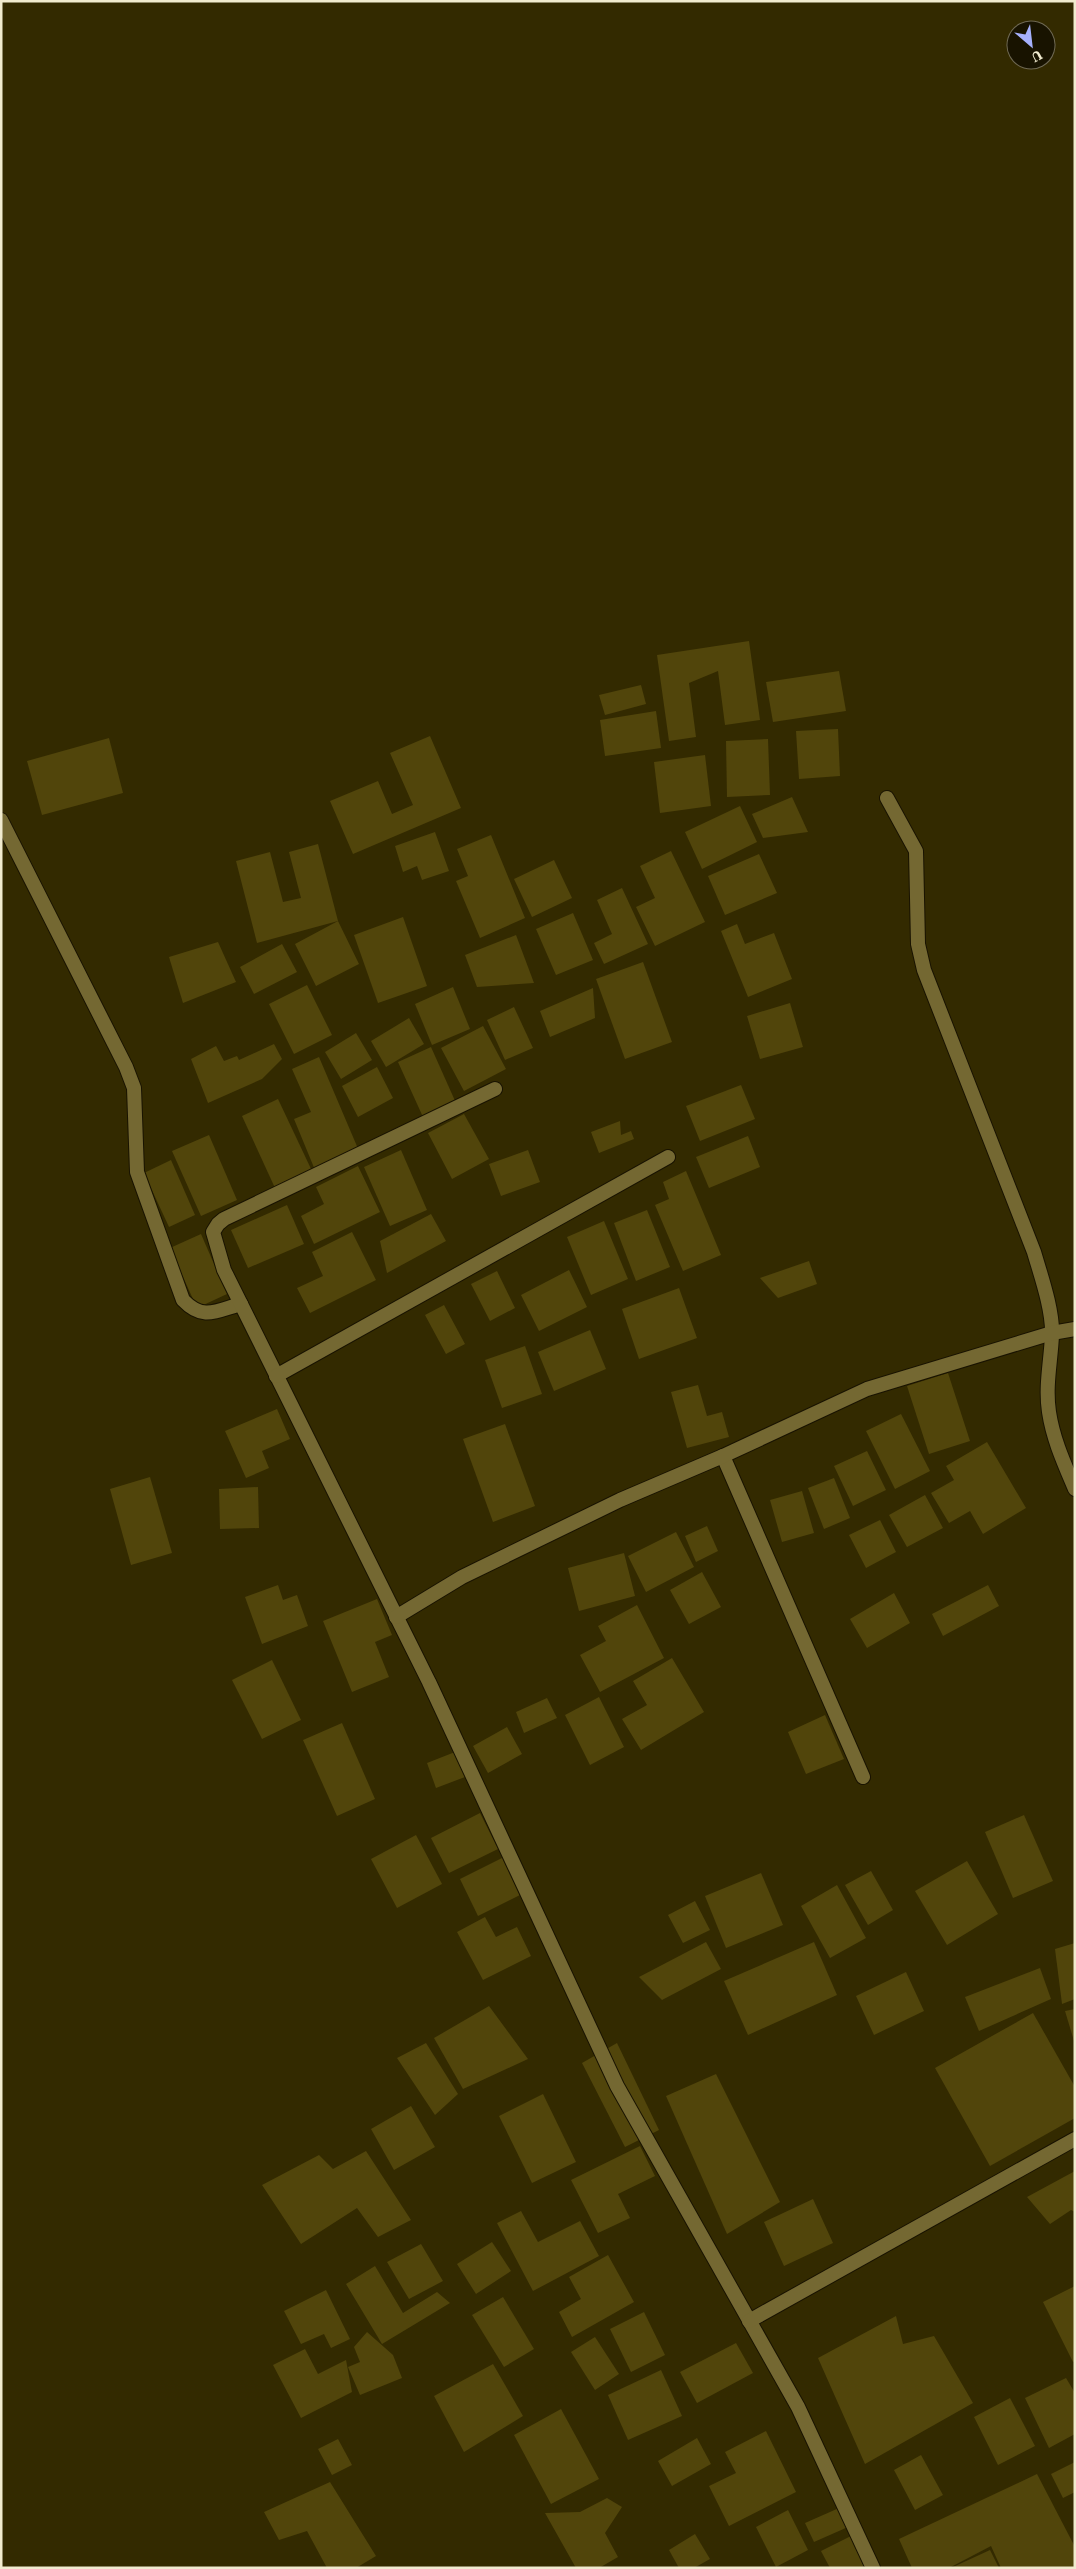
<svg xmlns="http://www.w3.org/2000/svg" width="1076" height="2569" font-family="'Source Serif 4',serif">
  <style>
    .building { fill: #51450b }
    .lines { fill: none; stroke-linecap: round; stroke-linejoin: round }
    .minor-casing { stroke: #191300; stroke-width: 16 }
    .minor { stroke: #746832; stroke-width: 14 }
  </style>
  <rect width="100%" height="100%" fill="#332a00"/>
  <g class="building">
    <polygon points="749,641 760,720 725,725 718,671 689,683 696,737 669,741 657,655"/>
    <polygon points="839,671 846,711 773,722 766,682"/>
    <polygon points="641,685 646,704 605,715 599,695"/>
    <polygon points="656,711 661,748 605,756 600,720"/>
    <polygon points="838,729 840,776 799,779 796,731"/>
    <polygon points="430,736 461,808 353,854 330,801 378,781 392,814 413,805 390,753"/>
    <polygon points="109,738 123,793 42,815 27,761"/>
    <polygon points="768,739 770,795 727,797 726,741"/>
    <polygon points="705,755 711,806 660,813 654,762"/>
    <polygon points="792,797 808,832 763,838 752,814"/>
    <polygon points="740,806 757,842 702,869 685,832"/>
    <polygon points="435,832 449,871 422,880 417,866 403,872 395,846"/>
    <polygon points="491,835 525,918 480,938 456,881 468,876 457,849"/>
    <polygon points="318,844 338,921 359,964 316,986 295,944 338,921 257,943 236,861 270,852 283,902 301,898 289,852"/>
    <polygon points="671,851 705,922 655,946 636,907 655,898 640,866"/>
    <polygon points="759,854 777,893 725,915 708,876"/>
    <polygon points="554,860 572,898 532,917 514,879"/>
    <polygon points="622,888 648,944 604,964 594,943 612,934 597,900"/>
    <polygon points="573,913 593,960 556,975 536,929"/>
    <polygon points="403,917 427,986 378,1003 354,935"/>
    <polygon points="737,924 745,944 774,933 792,979 748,997 721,931"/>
    <polygon points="516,935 534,983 477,987 465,955"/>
    <polygon points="218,942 236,982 183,1003 169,957"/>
    <polygon points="282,944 297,972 254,994 240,967"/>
    <polygon points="643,962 672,1042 625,1059 596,979"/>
    <polygon points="307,985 332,1035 294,1054 269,1004"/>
    <polygon points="453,987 470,1029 432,1045 415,1004"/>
    <polygon points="593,988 595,1018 550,1037 540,1011"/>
    <polygon points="790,1003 803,1047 760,1059 747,1016"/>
    <polygon points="514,1007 533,1048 505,1060 487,1020"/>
    <polygon points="409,1018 424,1044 386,1067 371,1041"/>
    <polygon points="483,1026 506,1069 464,1091 441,1048"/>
    <polygon points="356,1033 372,1060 341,1079 325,1052"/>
    <polygon points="274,1044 282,1059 262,1079 208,1103 191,1059 216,1046 224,1061 237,1056 239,1060"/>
    <polygon points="431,1047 456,1103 423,1117 398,1062"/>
    <polygon points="319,1057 359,1151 315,1170 294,1119 311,1112 292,1069"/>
    <polygon points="377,1067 393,1098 358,1117 342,1086"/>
    <polygon points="741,1085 755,1119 700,1141 686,1106"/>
    <polygon points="278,1099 312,1171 275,1188 242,1116"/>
    <polygon points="464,1114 489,1159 452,1179 428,1133"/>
    <polygon points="620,1121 621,1135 631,1131 634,1139 599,1153 591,1132"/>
    <polygon points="209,1135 237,1200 201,1216 172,1151"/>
    <polygon points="748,1136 760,1167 709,1188 696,1157"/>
    <polygon points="401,1150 427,1210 390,1226 364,1167"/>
    <polygon points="528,1150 540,1182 501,1196 489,1164"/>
    <polygon points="171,1160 195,1215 169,1227 144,1173"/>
    <polygon points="358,1166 380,1212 314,1244 301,1216 324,1204 316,1187"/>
    <polygon points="686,1171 721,1255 683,1271 655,1205 669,1199 663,1182"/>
    <polygon points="287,1205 304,1244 248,1268 231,1230"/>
    <polygon points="647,1210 670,1267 636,1281 614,1223"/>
    <polygon points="431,1214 446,1241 387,1273 380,1241"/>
    <polygon points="604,1221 628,1279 591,1295 567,1237"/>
    <polygon points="352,1232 376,1280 310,1313 297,1288 323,1276 312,1252"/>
    <polygon points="201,1234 227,1294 197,1308 170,1248"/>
    <polygon points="809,1261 817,1284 778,1298 760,1278"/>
    <polygon points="569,1270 587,1307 539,1331 521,1295"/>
    <polygon points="497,1271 515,1308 490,1321 471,1284"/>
    <polygon points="679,1288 697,1338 639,1359 622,1309"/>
    <polygon points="444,1305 465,1344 446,1354 425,1315"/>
    <polygon points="590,1330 606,1369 554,1391 538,1352"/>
    <polygon points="525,1346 542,1394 502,1408 485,1360"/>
    <polygon points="948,1373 970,1441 929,1454 907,1386"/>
    <polygon points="698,1385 707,1416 722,1412 729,1437 687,1448 671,1392"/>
    <polygon points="277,1409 290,1439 262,1451 269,1468 246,1478 225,1431"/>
    <polygon points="901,1414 930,1471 895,1489 866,1431"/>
    <polygon points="505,1424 535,1506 493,1522 463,1439"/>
    <polygon points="987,1442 1026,1508 983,1534 970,1511 949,1523 931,1493 954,1480 946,1466"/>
    <polygon points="867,1451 886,1490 853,1506 834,1466"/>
    <polygon points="150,1477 172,1553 131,1565 110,1489"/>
    <polygon points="834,1478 850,1518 824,1529 808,1488"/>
    <polygon points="258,1487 259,1528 220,1529 219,1489"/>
    <polygon points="802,1491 814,1533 782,1542 770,1500"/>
    <polygon points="925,1495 943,1528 907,1547 889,1515"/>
    <polygon points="880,1520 896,1552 866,1568 849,1535"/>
    <polygon points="707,1526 718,1551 696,1562 685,1536"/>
    <polygon points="676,1532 694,1567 646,1592 628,1556"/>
    <polygon points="624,1553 635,1596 579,1611 568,1568"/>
    <polygon points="702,1572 721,1607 689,1624 670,1590"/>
    <polygon points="278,1585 283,1600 297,1595 308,1626 262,1644 245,1597"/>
    <polygon points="988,1585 999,1606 943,1636 932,1614"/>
    <polygon points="894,1593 910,1623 867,1648 850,1619"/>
    <polygon points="377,1599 392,1635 375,1642 389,1677 352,1692 323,1621"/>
    <polygon points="637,1605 664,1658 600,1692 580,1655 606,1641 598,1626"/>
    <polygon points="672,1658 704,1712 641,1750 622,1719 647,1705 633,1681"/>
    <polygon points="272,1660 301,1720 262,1739 232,1680"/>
    <polygon points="599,1697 624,1747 590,1765 565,1715"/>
    <polygon points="547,1698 557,1718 524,1733 516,1712"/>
    <polygon points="825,1715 844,1759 806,1774 788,1732"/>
    <polygon points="342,1723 375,1799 337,1816 303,1740"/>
    <polygon points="507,1727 522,1754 488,1773 473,1746"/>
    <polygon points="455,1752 465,1777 436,1788 427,1763"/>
    <polygon points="480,1813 498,1849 449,1873 431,1838"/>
    <polygon points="1024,1815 1053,1881 1013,1898 985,1832"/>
    <polygon points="416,1835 442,1884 397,1908 371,1859"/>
    <polygon points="502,1858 520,1895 478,1916 460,1879"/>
    <polygon points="967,1861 998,1914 947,1945 915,1891"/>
    <polygon points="871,1871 893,1910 868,1925 845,1885"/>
    <polygon points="761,1873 783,1925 726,1948 705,1896"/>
    <polygon points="837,1885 866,1938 830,1958 801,1906"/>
    <polygon points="695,1901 710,1930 683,1943 668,1915"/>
    <polygon points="485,1917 496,1937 517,1927 531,1956 483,1980 457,1932"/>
    <polygon points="706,1942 721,1969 662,2000 639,1977"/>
    <polygon points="814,1942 837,1995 748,2035 724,1981"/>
    <polygon points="1075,1943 1075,1999 1062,2004 1055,1949"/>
    <polygon points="1040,1968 1051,1999 979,2031 965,1997"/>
    <polygon points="906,1972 924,2011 874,2035 856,1996"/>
    <polygon points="489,2006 528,2059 463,2089 434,2038"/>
    <polygon points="1075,2009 1075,2040 1074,2041 1065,2011"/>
    <polygon points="1033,2013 1075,2087 1075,2118 990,2166 935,2068"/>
    <polygon points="426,2043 458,2094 435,2115 397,2058"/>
    <polygon points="617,2043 659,2130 625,2147 582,2063"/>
    <polygon points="716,2074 780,2202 727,2234 666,2096"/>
    <polygon points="543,2094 576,2162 532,2183 499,2116"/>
    <polygon points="411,2106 435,2147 394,2170 371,2129"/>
    <polygon points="640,2146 655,2176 618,2194 630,2218 598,2233 571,2180"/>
    <polygon points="366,2151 411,2220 378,2237 357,2208 301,2244 262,2185 319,2155 333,2169"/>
    <polygon points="1075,2171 1075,2212 1071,2210 1050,2224 1027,2197"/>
    <polygon points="813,2199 833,2243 784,2266 764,2222"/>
    <polygon points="521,2211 538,2242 580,2221 599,2256 533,2291 497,2223"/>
    <polygon points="492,2242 511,2271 476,2294 457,2264"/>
    <polygon points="421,2244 443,2281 409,2299 387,2262"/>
    <polygon points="608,2255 634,2302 572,2337 559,2312 581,2299 569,2277"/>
    <polygon points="375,2266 403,2313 437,2292 450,2303 382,2344 346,2284"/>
    <polygon points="1075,2286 1075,2361 1073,2362 1043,2302"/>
    <polygon points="326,2290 350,2339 331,2348 324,2334 301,2344 284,2311"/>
    <polygon points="503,2297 534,2349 504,2367 472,2315"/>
    <polygon points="644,2312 665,2355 631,2372 610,2329"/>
    <polygon points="896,2316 903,2344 934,2336 973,2403 865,2464 818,2358"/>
    <polygon points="367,2332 393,2355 402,2378 360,2395 348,2367 360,2362 354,2347"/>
    <polygon points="595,2337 619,2374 595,2390 571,2352"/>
    <polygon points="736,2343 753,2373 697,2403 680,2372"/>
    <polygon points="305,2349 318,2374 346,2360 352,2392 301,2418 273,2365"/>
    <polygon points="493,2364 523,2416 464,2452 434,2396"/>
    <polygon points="661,2370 682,2416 628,2440 608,2395"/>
    <polygon points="1066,2378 1075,2393 1075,2434 1049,2448 1025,2398"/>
    <polygon points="1010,2398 1035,2446 998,2465 974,2417"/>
    <polygon points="561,2409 599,2479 551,2504 514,2435"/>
    <polygon points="766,2431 796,2492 729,2526 709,2486 736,2473 725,2452"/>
    <polygon points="697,2438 711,2464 672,2486 658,2461"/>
    <polygon points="338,2439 352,2465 332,2475 318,2449"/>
    <polygon points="921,2455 943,2495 915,2510 894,2470"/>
    <polygon points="1075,2462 1075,2492 1063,2498 1051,2474"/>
    <polygon points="1037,2474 1075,2547 1075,2568 1001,2568 991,2546 949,2568 912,2568 899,2539"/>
    <polygon points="330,2482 376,2556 356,2568 327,2568 307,2531 279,2540 264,2512"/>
    <polygon points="607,2498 622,2507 605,2533 618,2557 599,2568 576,2568 545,2513 580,2512"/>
    <polygon points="839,2508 848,2527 814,2542 805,2523"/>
    <polygon points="788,2510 808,2550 776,2567 756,2527"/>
    <polygon points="695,2534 710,2559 694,2568 679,2568 669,2550"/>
    <polygon points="851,2536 866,2568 830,2568 821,2551"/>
    <polygon points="990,2550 999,2568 951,2568"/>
  </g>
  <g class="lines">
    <defs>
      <g id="minor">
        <path d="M887 798 916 851 918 944 924 970 1034 1252C1041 1276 1053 1310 1052 1335 1051 1360 1045 1386 1049 1412 1053 1439 1064 1463 1075 1489"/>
        <path d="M1 820 126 1067 134 1088 137 1172 183 1300C203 1321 216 1311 241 1304"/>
        <polyline points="495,1089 224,1219 218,1224 213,1232 224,1270 429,1682 617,2086 798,2407 873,2568"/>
        <polyline points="276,1376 668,1157"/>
        <polyline points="723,1456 863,1777"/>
        <polyline points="396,1617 462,1577 620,1500 723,1456 867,1389 1052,1333 1075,1329"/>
        <polyline points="749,2321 1075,2139"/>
      </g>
    </defs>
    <use href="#minor" class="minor-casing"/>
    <use href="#minor" class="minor"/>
  </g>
  <rect width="1076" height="2569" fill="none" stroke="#f1ebcf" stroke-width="5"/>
  <g transform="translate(1031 45) rotate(152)"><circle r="24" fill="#181300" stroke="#6f6953"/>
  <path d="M0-4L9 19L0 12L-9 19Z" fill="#a6b1fc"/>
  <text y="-8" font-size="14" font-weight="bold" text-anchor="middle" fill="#f1ebcf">U</text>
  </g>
</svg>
